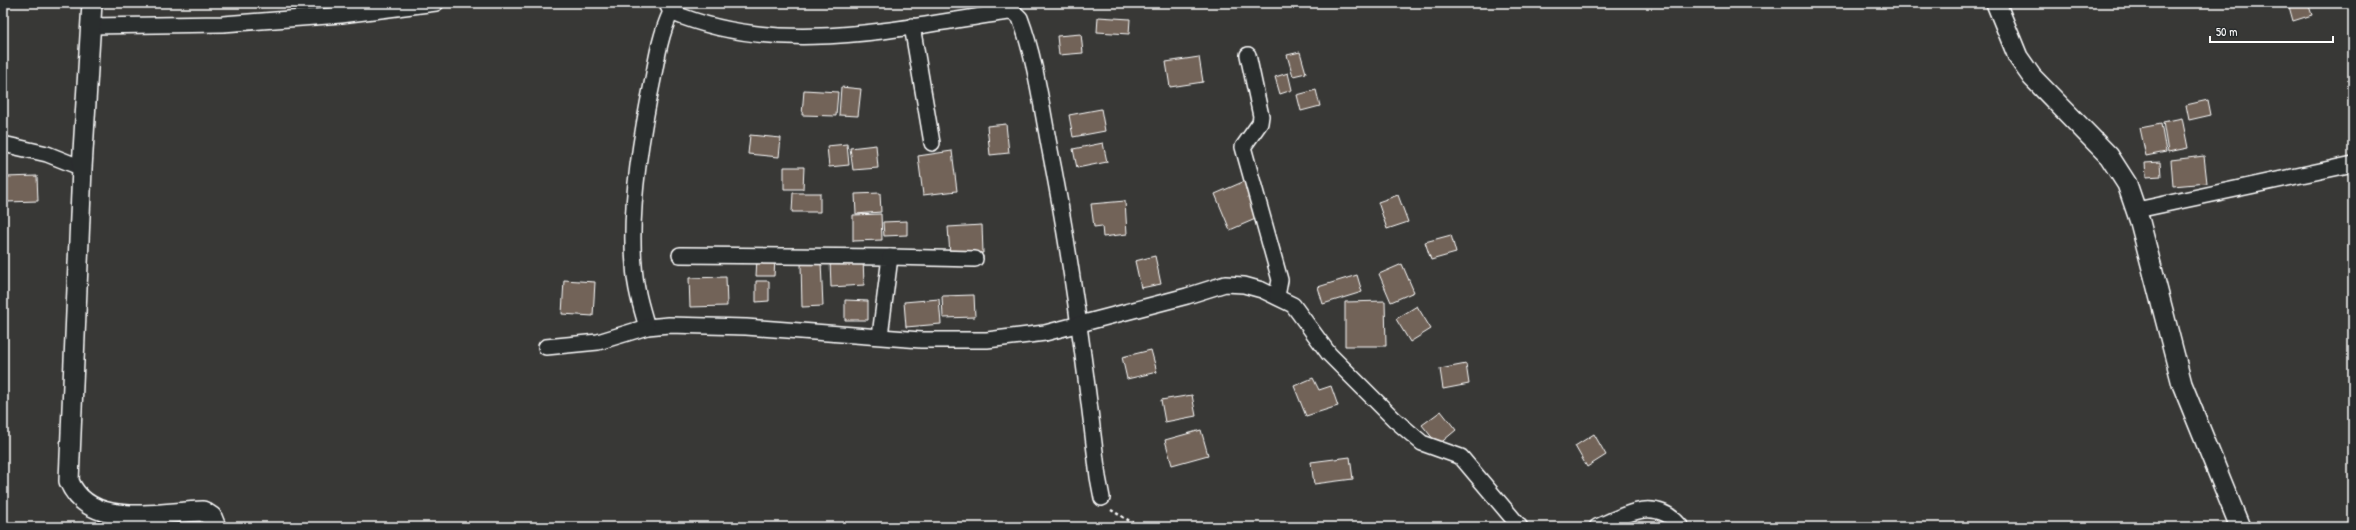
<svg xmlns="http://www.w3.org/2000/svg" width="2356" height="530" font-family="'Patrick Hand',sans-serif">
  <style>
    .building { fill: #726358; stroke: #fff }
    .lines { fill: none; stroke-linecap: round; stroke-linejoin: round }
    .minor-casing { stroke: #fff; stroke-width: 18 }
    .tertiary-casing { stroke: #fff; stroke-width: 22 }
    .path { stroke: #fff; stroke-width: 2.5; stroke-dasharray: 3 3; stroke-linecap: butt }
    .minor { stroke: #2a2d2e; stroke-width: 15 }
    .tertiary { stroke: #2a2d2e; stroke-width: 19 }
  </style>
  <rect width="100%" height="100%" fill="#383836"/>
  <filter id="ink" filterUnits="userSpaceOnUse"><feTurbulence type="fractalNoise" baseFrequency=".025" numOctaves="2"/><feDisplacementMap in="SourceGraphic" scale="8" xChannelSelector="R" yChannelSelector="G"/><feConvolveMatrix kernelMatrix="1 2 1 2 8 2 1 2 1" color-interpolation-filters="sRGB"/></filter>
  <g filter="url(#ink)">
    <g class="building">
      <polygon points="2288,3 2308,3 2312,15 2293,21"/>
      <polygon points="1098,17 1130,19 1129,34 1097,32"/>
      <polygon points="1081,34 1083,53 1059,55 1057,36"/>
      <polygon points="1300,52 1306,73 1293,76 1287,55"/>
      <polygon points="1199,57 1203,82 1170,87 1166,62"/>
      <polygon points="1288,73 1292,90 1280,94 1275,77"/>
      <polygon points="3,82 6,83 3,105"/>
      <polygon points="841,87 861,89 858,116 839,115"/>
      <polygon points="804,90 838,92 836,116 802,115"/>
      <polygon points="1316,90 1320,106 1301,111 1297,95"/>
      <polygon points="2208,100 2211,115 2189,120 2186,105"/>
      <polygon points="1101,109 1105,131 1073,137 1069,115"/>
      <polygon points="2182,118 2188,148 2168,152 2163,122"/>
      <polygon points="1006,124 1009,153 990,155 987,126"/>
      <polygon points="2161,124 2166,152 2146,156 2140,128"/>
      <polygon points="750,135 781,138 779,157 748,154"/>
      <polygon points="1103,143 1107,162 1077,168 1073,149"/>
      <polygon points="847,144 849,165 829,167 827,146"/>
      <polygon points="876,145 878,168 853,170 850,148"/>
      <polygon points="952,151 957,191 923,195 918,156"/>
      <polygon points="2204,156 2207,183 2173,186 2171,160"/>
      <polygon points="2160,162 2161,176 2146,177 2145,163"/>
      <polygon points="784,167 804,167 803,189 784,189"/>
      <polygon points="37,176 38,201 6,202 5,177"/>
      <polygon points="1245,181 1260,217 1230,230 1215,194"/>
      <polygon points="793,193 820,193 820,212 792,212"/>
      <polygon points="880,193 881,212 856,214 855,194"/>
      <polygon points="1398,195 1408,222 1387,229 1378,202"/>
      <polygon points="1125,201 1127,234 1103,237 1102,226 1094,227 1091,204"/>
      <polygon points="881,214 882,240 853,241 853,215"/>
      <polygon points="907,221 907,235 884,236 883,222"/>
      <polygon points="982,225 983,253 950,255 948,227"/>
      <polygon points="1451,235 1456,253 1431,260 1425,242"/>
      <polygon points="1155,256 1161,284 1141,288 1135,261"/>
      <polygon points="863,257 864,285 831,287 830,259"/>
      <polygon points="757,258 775,259 774,276 756,276"/>
      <polygon points="821,262 823,306 802,307 801,263"/>
      <polygon points="1402,264 1414,292 1391,302 1379,274"/>
      <polygon points="1357,275 1362,292 1323,304 1318,287"/>
      <polygon points="726,277 727,306 690,307 689,278"/>
      <polygon points="564,280 595,282 593,316 562,314"/>
      <polygon points="756,281 769,281 769,301 756,302"/>
      <polygon points="974,295 975,317 943,318 942,296"/>
      <polygon points="939,299 941,324 906,327 904,302"/>
      <polygon points="845,300 868,301 868,320 845,320"/>
      <polygon points="1385,301 1386,346 1345,346 1345,302"/>
      <polygon points="1417,306 1431,329 1410,342 1396,319"/>
      <polygon points="1151,350 1157,372 1127,379 1122,357"/>
      <polygon points="1466,364 1469,384 1443,389 1440,369"/>
      <polygon points="1313,378 1319,390 1331,386 1338,406 1306,416 1294,386"/>
      <polygon points="1192,395 1196,416 1165,422 1161,400"/>
      <polygon points="1441,411 1456,430 1438,445 1422,425"/>
      <polygon points="1201,430 1208,455 1172,465 1165,440"/>
      <polygon points="1594,434 1606,455 1587,467 1575,446"/>
      <polygon points="1350,457 1353,479 1314,484 1311,462"/>
    </g>
    <g class="lines">
      <defs>
        <g id="minor">
          <path d="M667 4 671 12C778 58 897 28 1008 12L1015 13 1020 18C1035 58 1041 103 1049 145 1071 255 1085 366 1098 477L1102 498"/>
          <path d="M671 12C661 33 657 56 653 79 641 136 629 206 634 265 635 287 641 307 647 327L669 325 746 327 921 340H987L1045 333 1080 324 1187 296 1225 284 1244 285 1262 290 1293 305 1329 354 1394 419 1422 443 1461 457 1520 527"/>
          <polyline points="90,26 223,24 341,15 436,3"/>
          <polyline points="912,26 932,143"/>
          <polyline points="1248,55 1261,116 1260,123 1243,147 1280,280 1277,296"/>
          <polyline points="3,144 47,154 82,168"/>
          <polyline points="2137,210 2353,164"/>
          <polyline points="680,255 890,257 880,336"/>
          <polyline points="890,257 975,259"/>
          <polyline points="546,347 598,342 647,327"/>
          <path d="M1597 527C1627 514 1656 496 1681 527"/>
        </g>
        <g id="tertiary">
          <path d="M92 3 82 168 69 481C89 530 157 512 203 511L212 517 216 527"/>
          <polyline points="1996,3 2018,57 2032,77 2109,156 2127,184 2140,222 2182,384 2240,527"/>
        </g>
      </defs>
      <use href="#minor" class="minor-casing"/>
      <use href="#tertiary" class="tertiary-casing"/>
      <polyline class="path" points="1111,510 1140,527"/>
      <use href="#minor" class="minor"/>
      <use href="#tertiary" class="tertiary"/>
    </g>
  </g>
  <rect width="2356" height="530" fill="none" stroke="#2a2d2e" stroke-width="16"/>
  <rect x="8" y="8" width="2340" height="514" fill="none" stroke="#fff" stroke-width="1.5" filter="url(#ink)"/>
  <path d="M2210 36v6h123v-6" fill="none" stroke="#ffffff" stroke-width="2"/>
  <text x="2216" y="36" font-size="12" fill="#ffffff" stroke="#2a2d2e" stroke-width="3" paint-order="stroke">50 m</text>
</svg>
